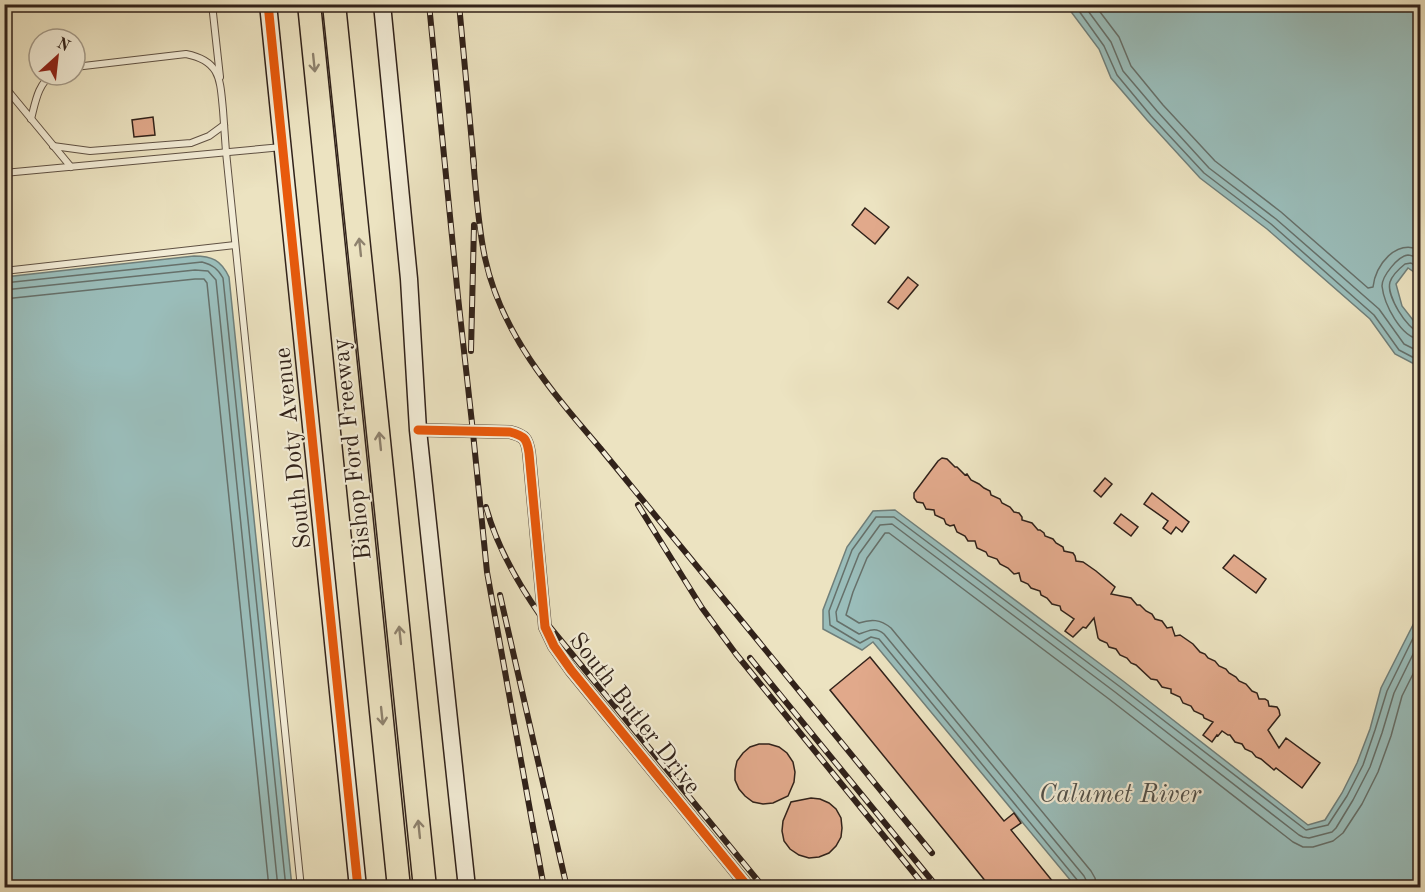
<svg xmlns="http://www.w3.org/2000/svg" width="1425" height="892" font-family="'Old Standard TT',serif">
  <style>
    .water { fill: #9abdba; stroke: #707f7a; stroke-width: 1.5 }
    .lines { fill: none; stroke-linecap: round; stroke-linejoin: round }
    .shore { stroke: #66706a; stroke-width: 1.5 }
    .building { fill: #e1a98b; stroke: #31221a; stroke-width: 1.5 }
    .lane-casing { stroke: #605244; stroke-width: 8 }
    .street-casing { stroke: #605244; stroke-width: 14 }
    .secondary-casing { stroke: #31221a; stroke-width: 19 }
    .highway-casing { stroke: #31221a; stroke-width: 25 }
    .lane { stroke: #f3edd7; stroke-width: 6 }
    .street { stroke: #f3edd7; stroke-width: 12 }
    .secondary { stroke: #f3edd7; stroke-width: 16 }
    .highway { stroke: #ece3c1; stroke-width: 22 }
    .rail-casing { stroke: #31221a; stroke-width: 6 }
    .rail { stroke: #f3edd7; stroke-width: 4; stroke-dasharray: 11; stroke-linecap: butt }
    .cycleway-casing { stroke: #f3edd7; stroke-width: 13 }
    .cycleway { stroke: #e8590c; stroke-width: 9 }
    .oneway { stroke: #8e826e }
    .labels { text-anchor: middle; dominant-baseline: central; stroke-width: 4.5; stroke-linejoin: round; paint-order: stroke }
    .street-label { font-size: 24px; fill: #31221a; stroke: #f3edd7 }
    .water-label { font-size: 26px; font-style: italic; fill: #50504a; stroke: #f3edd7 }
  </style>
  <rect width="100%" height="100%" fill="#ece3c1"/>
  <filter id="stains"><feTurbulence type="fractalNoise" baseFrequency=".00333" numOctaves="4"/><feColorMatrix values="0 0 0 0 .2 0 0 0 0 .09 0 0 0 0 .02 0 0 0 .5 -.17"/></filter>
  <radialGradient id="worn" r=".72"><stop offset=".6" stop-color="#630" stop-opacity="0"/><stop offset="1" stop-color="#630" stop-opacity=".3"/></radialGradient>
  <g class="water">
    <polygon points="1066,5 1416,5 1420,11 1420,276 1408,268 1396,284 1402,306 1420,329 1420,367 1395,354 1370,319 1267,229 1200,178 1147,120 1111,78 1099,49"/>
    <path d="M194 256C212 256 221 260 229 277L292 887H5V277Z"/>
    <polygon points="895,510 1123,681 1308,825 1325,820 1342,793 1357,763 1370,729 1381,688 1420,611 1420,887 1076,887 873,642 862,650 823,629 823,610 847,547 873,511"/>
  </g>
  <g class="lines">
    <g class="shore">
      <polyline points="1074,4 1104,46 1117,75 1151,116 1204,173 1271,224 1374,315 1399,350 1420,361"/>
      <polyline points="1083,4 1111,42 1123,71 1157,111 1209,168 1276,219 1379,309 1404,344 1420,352"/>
      <path d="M1094 4 1119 37 1131 66 1163 105 1215 161 1281 212 1368 288 1373 287C1375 265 1396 239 1420 250"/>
      <path d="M1420 260C1416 258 1413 255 1408 255 1398 256 1382 276 1382 286 1384 304 1401 338 1420 339"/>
      <path d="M1420 269 1411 263 1405 264C1400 268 1392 276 1390 282 1386 295 1407 330 1420 332"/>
      <path d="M4 283 202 262C213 265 218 269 223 278L286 888"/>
      <polyline points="4,290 195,270 208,271 216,280 278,888"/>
      <polyline points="4,299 195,279 204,279 207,283 269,888"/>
      <polyline points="1080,888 1078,881 879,639 871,637 860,643 830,625 829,611 852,550 876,517 894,517 1119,686 1306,830 1328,825 1347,796 1363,765 1375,730 1387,691 1420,624"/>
      <path d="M1088 888 1087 882 1084 876 884 634C875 626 869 631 859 634L837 621 836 612 859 554 880 525 892 524 1115 692 1299 835 1303 837 1309 838 1332 832 1336 828 1353 800 1370 767 1382 733 1394 693 1420 640"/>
      <path d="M1097 888 1095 878 1091 871 891 628C880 619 871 619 859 623L846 615 853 592 867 558 885 533H889L1109 699 1293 842 1303 847H1313L1333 841 1343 833 1362 804 1378 772 1391 736 1402 696 1420 660"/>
    </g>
  </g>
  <g class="building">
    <polygon points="153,117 155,135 134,137 132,120"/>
    <polygon points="865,208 889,227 875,244 852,225"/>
    <polygon points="908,277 918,285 898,309 888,302"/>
    <polygon points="942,458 947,459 955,467 957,467 965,475 967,474 971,480 979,484 984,488 990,491 991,495 1000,499 1002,503 1010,507 1014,512 1019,513 1022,517 1022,520 1032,523 1038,530 1040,530 1044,533 1045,536 1053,539 1056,543 1063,547 1064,551 1073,553 1075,556 1076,561 1083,562 1096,571 1115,587 1111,594 1131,598 1137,605 1140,605 1146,611 1152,614 1155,619 1162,621 1167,628 1172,627 1175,636 1180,635 1193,644 1200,652 1205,654 1208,658 1215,661 1219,666 1226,669 1229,673 1236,677 1239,681 1246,684 1252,691 1257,693 1259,699 1265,699 1268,701 1269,706 1277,707 1279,710 1280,715 1268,730 1279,748 1286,738 1320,763 1302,788 1276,768 1274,770 1261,759 1256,757 1252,752 1245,749 1242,744 1235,742 1230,735 1228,735 1222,731 1218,736 1217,735 1212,742 1203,735 1213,722 1204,718 1203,715 1194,711 1191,706 1183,703 1180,697 1171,693 1171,689 1162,687 1157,680 1151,679 1136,665 1131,663 1127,658 1120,655 1116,649 1109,647 1107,643 1100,640 1098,638 1094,618 1086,628 1083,627 1073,637 1065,631 1074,619 1061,610 1060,606 1052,604 1047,598 1041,595 1040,591 1031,588 1028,584 1021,581 1019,573 1014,574 1008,568 1000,564 997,559 988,556 986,552 977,548 975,541 968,541 965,536 957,532 954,525 950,526 946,524 944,519 935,515 934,510 926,509 923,503 917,502 914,498 914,493 938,461"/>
    <polygon points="1105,478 1112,484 1101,497 1094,491"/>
    <polygon points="1152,493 1189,522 1182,532 1176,527 1171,534 1163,528 1168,521 1144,504"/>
    <polygon points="1121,514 1138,527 1131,536 1114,523"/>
    <polygon points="1234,555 1266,579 1256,593 1223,568"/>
    <polygon points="870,657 1004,821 1014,813 1021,823 1011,830 1058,888 991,888 953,841 830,690"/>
    <polygon points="759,744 769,744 779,747 787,753 793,762 795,772 794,782 788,796 773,803 763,804 753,802 745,796 739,789 735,780 735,770 737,761 743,753 750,747"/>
    <polygon points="811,798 820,799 829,803 836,809 841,818 842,828 841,837 836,846 829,853 819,857 809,858 799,855 790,849 784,841 782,831 783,821 791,802"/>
  </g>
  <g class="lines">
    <defs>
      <g id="lane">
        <polyline points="212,4 220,77"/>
        <polyline points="4,7 27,4"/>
        <path d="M75 67 186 54C221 61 220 80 223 110 224 124 225 138 226 152L301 888"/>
        <polyline points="4,86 71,167"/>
        <path d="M31 119C35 104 38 82 53 75"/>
        <polyline points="53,146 90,151 191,143 209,136 224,125"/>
        <polyline points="4,173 282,147"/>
        <polyline points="4,271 235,245"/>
      </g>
      <path id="street" d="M418 430 510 432C525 436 527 439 529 453L545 627 554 646 571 670 749 888"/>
      <g id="secondary">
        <polyline points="268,4 358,888"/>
        <polyline points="382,4 409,279 418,430 467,888"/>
      </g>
      <g id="highway">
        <polyline points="309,4 399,888"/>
        <polyline points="334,4 425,888"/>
      </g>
    </defs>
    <use href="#lane" class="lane-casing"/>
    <use href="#street" class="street-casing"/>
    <use href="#secondary" class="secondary-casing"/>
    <use href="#highway" class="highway-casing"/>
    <use href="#lane" class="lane"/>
    <use href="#street" class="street"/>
    <use href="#secondary" class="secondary"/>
    <use href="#highway" class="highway"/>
    <defs>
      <g id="rail">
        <polyline points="429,4 458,297 472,423 487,572 544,888"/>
        <polyline points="459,4 474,165"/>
        <path d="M473 158C476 191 478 225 485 258 501 333 551 391 600 448L932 853"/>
        <polyline points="471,351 474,225"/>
        <polyline points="638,505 702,608 736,654 926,888"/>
        <path d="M486 507C497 547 517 582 540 615L764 888"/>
        <polyline points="500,595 567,888"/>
        <polyline points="750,658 938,888"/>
      </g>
    </defs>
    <use href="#rail" class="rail-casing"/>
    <use href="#rail" class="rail"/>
    <defs>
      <g id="cycleway">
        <polyline points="268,4 358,888"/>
        <path d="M418 430 510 432C525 436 527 439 529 453L545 627 554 646 571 670 749 888"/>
      </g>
    </defs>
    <use href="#cycleway" class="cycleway-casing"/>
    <use href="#cycleway" class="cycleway"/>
  </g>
  <defs><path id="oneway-shaft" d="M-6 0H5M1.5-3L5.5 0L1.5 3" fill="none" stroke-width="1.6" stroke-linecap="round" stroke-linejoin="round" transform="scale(1.5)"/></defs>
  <g class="oneway">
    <use href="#oneway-shaft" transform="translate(314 63) rotate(84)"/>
    <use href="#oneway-shaft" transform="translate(360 247) rotate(-96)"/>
    <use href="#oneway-shaft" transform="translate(380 441) rotate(-96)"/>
    <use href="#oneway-shaft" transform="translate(400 635) rotate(-96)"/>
    <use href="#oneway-shaft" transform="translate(382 716) rotate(84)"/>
    <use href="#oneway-shaft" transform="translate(419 829) rotate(-96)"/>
  </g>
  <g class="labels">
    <g class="street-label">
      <text transform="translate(294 448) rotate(-96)">South Doty Avenue</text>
      <text transform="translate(353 449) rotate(-96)">Bishop Ford Freeway</text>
      <text transform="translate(634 714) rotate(52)">South Butler Drive</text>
    </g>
    <g class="water-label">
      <text x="1120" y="795">Calumet River</text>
    </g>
  </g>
  <rect width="1425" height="892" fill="none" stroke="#ece3c1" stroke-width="24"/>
  <rect x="6" y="6" width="1413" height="880" fill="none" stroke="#31221a" stroke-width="3"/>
  <rect x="12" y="12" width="1401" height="868" fill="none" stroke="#31221a" stroke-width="1.5"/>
  <g transform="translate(57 57) rotate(27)"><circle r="28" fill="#f3edd7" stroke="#a59c8b" stroke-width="1.5"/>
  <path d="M0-4.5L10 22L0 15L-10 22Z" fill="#8f2418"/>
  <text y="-9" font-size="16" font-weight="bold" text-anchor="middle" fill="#31221a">N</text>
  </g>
  <rect width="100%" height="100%" filter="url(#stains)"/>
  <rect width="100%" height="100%" fill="url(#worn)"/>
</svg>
